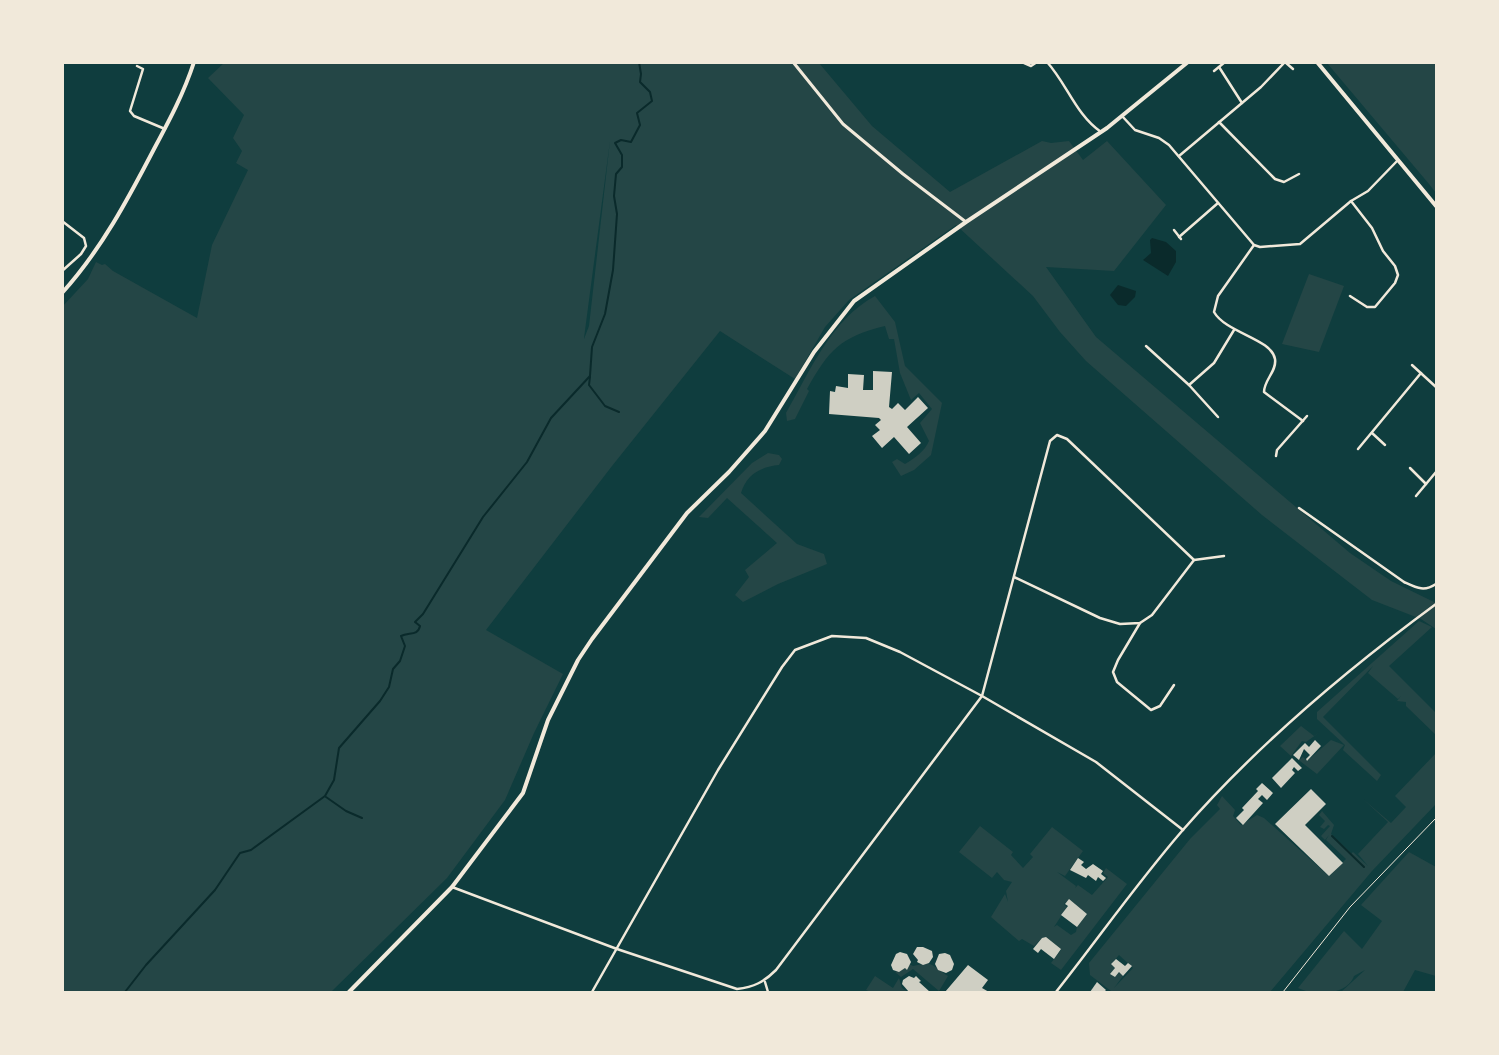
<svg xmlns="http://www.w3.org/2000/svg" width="1499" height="1055" font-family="'Playfair Display',serif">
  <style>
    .green { fill: #244646; fill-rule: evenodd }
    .water { fill: #0a2a2b }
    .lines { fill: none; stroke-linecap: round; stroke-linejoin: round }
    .stream { stroke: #0a2a2b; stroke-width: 2 }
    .building { fill: #cfcfc3 }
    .path { stroke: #f1e9da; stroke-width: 1 }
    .minor { stroke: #f1e9da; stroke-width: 2.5 }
    .tertiary { stroke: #f1e9da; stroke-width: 3 }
    .secondary { stroke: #f1e9da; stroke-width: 4 }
  </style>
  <rect width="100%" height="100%" fill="#0f3d3e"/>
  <g class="green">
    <path d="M224 63H819L872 126 950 192 1042 141 1051 143 1069 141 1083 160 1107 141 1166 205 1114 271 1046 267 1096 337 1350 553 1391 581 1436 603V629L1421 619 1372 600 1262 515 1086 361 1060 332 1033 296 956 225 849 300 825 327 795 379 720 331 612 466 486 630 563 674 534 733 505 800 447 878 331 992H63L62 307 88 279 96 262 102 265 105 264 113 271 197 318 212 245 248 170 236 163 242 151 233 138 244 115 208 78ZM610 141 589 326 584 339V338Z"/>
    <polygon points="1327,63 1436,63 1436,193 1429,184"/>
    <polygon points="1309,274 1344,286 1319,352 1282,344"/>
    <path d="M875 296 895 322 905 366 942 403 931 455 914 470 901 476 892 462 897 459 905 464C915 458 925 451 929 441L920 423 932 409 919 393 911 400 900 373 894 339H889L885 326C840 337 829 350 807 389L809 391 795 419 787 421 786 413C810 371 831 320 875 296Z"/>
    <path d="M768 453 779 455 782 459 779 465C760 467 747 474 741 493L797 544 824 554 827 564 778 584 743 602 735 595 749 577 745 570 777 543 727 498 708 518 699 517 752 463Z"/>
    <polygon points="1419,621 1432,627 1389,666 1436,713 1436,735 1406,706 1406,702 1397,701 1401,696 1398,699 1368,673 1373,666 1323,717 1381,775 1377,781 1343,750 1345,745 1317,719 1317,712"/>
    <polygon points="1301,726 1314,736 1320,732 1306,742 1302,741 1291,756 1280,746"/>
    <polygon points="1331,740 1344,745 1317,774 1292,755 1299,760 1303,757 1307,761"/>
    <path d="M1436 753V804L1372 871 1270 992H1109L1111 991 1090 975 1089 963 1190 839 1220 809 1217 805 1222 796 1235 810 1233 816 1241 825 1257 815 1264 818 1329 876 1346 859 1326 840 1329 835 1325 840 1321 836 1330 826 1328 825 1324 829 1320 827 1325 821 1319 815 1322 811 1334 825 1331 834 1351 853 1350 855 1353 852 1368 866 1358 854 1388 822 1363 799 1391 823 1406 807 1395 796ZM1119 955 1133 968 1114 988 1123 976 1119 972 1115 977 1111 974 1115 968 1111 964Z"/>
    <path d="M980 826 1013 852 1011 855 1023 868 1033 857 1030 854 1052 827 1083 851 1065 876 1057 872 1076 886 1075 888 1078 885 1092 895 1108 877 1103 873 1106 868 1127 884 1061 970 1051 963 1061 950 1046 938H1042L1034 946 1022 939 1019 941 991 917 1005 894 1008 902 1006 891 1012 882 1004 880 997 872 992 878 959 852ZM1069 900 1087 914 1077 927 1076 932 1071 935 1057 925 1054 927 1067 907 1064 904Z"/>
    <path d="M1409 852 1436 867V976L1415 970 1403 992H1341L1365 970 1354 976C1347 996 1314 996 1298 988L1344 931 1362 949 1382 921 1361 905Z"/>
    <path d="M927 963C935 965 941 972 948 976L939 991 913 969 901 977 895 972 905 968 907 970 909 964 913 966Z"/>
    <polygon points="875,976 893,988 899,978 902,988 908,992 871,992 866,990"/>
  </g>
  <g class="water">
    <polygon points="1152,238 1166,242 1176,251 1176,262 1168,276 1143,260 1151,253 1150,240"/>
    <polygon points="1118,285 1136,291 1135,297 1126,306 1118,305 1110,295"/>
  </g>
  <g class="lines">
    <g class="stream">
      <polyline points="590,377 589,385 605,406 619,412"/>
      <polyline points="326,797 346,811 362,818"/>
      <polyline points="1332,836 1364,867"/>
      <path d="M125 992 146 965 215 890 240 853 251 850 325 796 334 780 339 748 380 701 389 687 393 669 400 661 405 646 401 636C409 632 418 636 420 626L415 622 423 614 483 517 527 462 551 418 590 376 592 347 605 314 613 270 617 214 614 196 616 174 622 167V155L615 143 621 140 631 142 640 125 637 113 652 101 650 92 640 82 641 74 639 62"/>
    </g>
  </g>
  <g class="building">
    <polygon points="873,371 892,372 889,407 892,409 898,403 905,410 918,397 928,408 907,427 921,443 909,454 894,437 882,448 872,436 880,430 875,425 881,420 879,418 829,414 830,391 835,392 836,386 848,388 848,374 864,375 863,390 873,390"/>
    <polygon points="1315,740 1321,746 1307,761 1306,759 1310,755 1304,749 1299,760 1293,755 1305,743 1309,747"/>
    <polygon points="1292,758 1302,768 1298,771 1294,767 1292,770 1295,773 1281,788 1272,778"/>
    <polygon points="1262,783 1273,793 1267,800 1262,795 1258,799 1263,803 1243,825 1236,818 1244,810 1242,808 1258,791 1256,789"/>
    <polygon points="1311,789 1326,804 1305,825 1343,863 1329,876 1275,824"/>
    <polygon points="1078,858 1084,862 1081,865 1086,869 1093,864 1103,871 1101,874 1106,878 1103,881 1098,877 1096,881 1088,875 1086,878 1070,870"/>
    <polygon points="1069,899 1087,914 1077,927 1061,915 1068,906 1065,904"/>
    <polygon points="1046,937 1061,949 1054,959 1041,949 1038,953 1033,949 1042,938"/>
    <polygon points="917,947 923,947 932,951 933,957 929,963 923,965 917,962 918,960 913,954"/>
    <polygon points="900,952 907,954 911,962 907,970 905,968 899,972 893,970 891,965 896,954"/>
    <polygon points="945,953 950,955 954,964 952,970 946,973 938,970 935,964 939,954"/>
    <polygon points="1116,959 1125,966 1128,963 1132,966 1123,976 1119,972 1115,977 1110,974 1115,968 1111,964"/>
    <polygon points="968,965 988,980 982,988 989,992 945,992"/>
    <polygon points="909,976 914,978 916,976 921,981 919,982 930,992 909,992 902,984 903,980"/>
    <polygon points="1097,982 1106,990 1104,992 1090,992"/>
  </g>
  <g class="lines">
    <polyline class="path" points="1283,992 1350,907 1436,818"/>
    <g class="minor">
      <polyline points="1022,62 1031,66 1037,62"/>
      <path d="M1047 62C1067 84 1076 115 1101 132"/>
      <polyline points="1285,62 1293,69"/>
      <polyline points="137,66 143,69 130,111 134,116 165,129"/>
      <polyline points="1219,67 1242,103"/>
      <polyline points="1214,71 1225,62"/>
      <polyline points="1122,116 1135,130 1159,138 1169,145 1254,245 1260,247 1300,244 1351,201 1368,191 1398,160"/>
      <polyline points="1219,122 1275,179 1284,182 1299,174"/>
      <polyline points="1179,156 1261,87 1285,62"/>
      <polyline points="62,221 84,238 86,246 81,254 62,271"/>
      <polyline points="1174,230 1181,239"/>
      <polyline points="1179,237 1218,203"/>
      <path d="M1254 245 1218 296 1214 312C1226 333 1272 339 1275 359 1277 371 1264 380 1264 392L1303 421"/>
      <polyline points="1350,296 1367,307 1375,307 1395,283 1398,275 1395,266 1383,251 1372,228 1351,201"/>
      <polyline points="1146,346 1189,385 1218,417"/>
      <polyline points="1412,365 1436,387"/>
      <polyline points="1189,385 1214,363 1234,330"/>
      <polyline points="1372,433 1385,445"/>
      <polyline points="1358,449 1421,373"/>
      <polyline points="1276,456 1277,450 1307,416"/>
      <polyline points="1410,468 1426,484"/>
      <polyline points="1416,496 1436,472"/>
      <path d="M1299 508 1404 582C1417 588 1424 592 1436 584"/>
      <polyline points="1194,560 1224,556"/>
      <polyline points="1140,623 1118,660 1113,672 1117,682 1151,710 1160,706 1174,685"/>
      <path d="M452 887 617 949 737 989C754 987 764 982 776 970L982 696 1050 441 1057 435 1067 439 1194 560 1152 615 1140 623 1120 624 1100 618 1014 577"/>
      <polyline points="765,982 768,992"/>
      <polyline points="592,992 718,770 782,667 795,650 832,636 866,638 900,652 982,696 1096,762 1183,830"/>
      <path d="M1056 992C1098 939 1137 883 1182 831 1257 745 1345 671 1436 604"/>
    </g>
    <polyline class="tertiary" points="793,62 843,124 903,174 966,222"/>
    <g class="secondary">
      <polyline points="1317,62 1436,206"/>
      <path d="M62 293C101 250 128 199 154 149 169 121 184 93 194 62"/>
      <polyline points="349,992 452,887 523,793 548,720 578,660 592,639 687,513 729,472 765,431 814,352 854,301 966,222 1107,128 1188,62"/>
    </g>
  </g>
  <rect width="1499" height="1055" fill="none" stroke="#f1e9da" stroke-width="128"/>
</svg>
